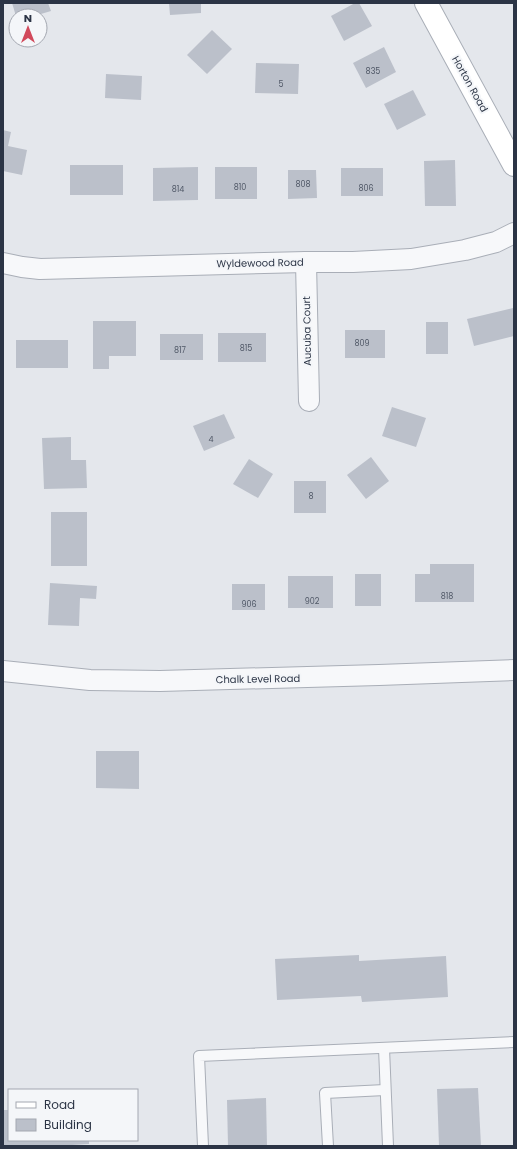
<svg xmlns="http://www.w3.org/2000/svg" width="517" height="1149" font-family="Poppins,sans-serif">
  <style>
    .building { fill: #bbc0ca }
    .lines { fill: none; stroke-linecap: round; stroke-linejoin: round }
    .lane-casing { stroke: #a9aeb7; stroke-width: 12 }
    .street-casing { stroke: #a9aeb7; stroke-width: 22 }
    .secondary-casing { stroke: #a9aeb7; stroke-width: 24 }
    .lane { stroke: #f7f8fa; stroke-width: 10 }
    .street { stroke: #f7f8fa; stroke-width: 20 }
    .secondary { stroke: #fff; stroke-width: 22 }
    .labels { text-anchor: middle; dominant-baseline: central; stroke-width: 4; stroke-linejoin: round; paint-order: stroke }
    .number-label { font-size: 8px; fill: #4f5766 }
    .street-label { font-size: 10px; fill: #2b3445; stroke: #f4f6f9 }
  </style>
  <rect width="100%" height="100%" fill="#e4e7ec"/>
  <g class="building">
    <polygon points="12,3 48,3 51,11 34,16 16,16"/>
    <polygon points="169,3 201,3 201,13 170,15"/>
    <polygon points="355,3 359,3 372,26 344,41 331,16"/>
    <polygon points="212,30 232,49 207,74 187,55"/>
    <polygon points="384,47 396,72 366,88 353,63"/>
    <polygon points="256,63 299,64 298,94 255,93"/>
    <polygon points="106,74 142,76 141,100 105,98"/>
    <polygon points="413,90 426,115 397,130 384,104"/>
    <polygon points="3,130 11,132 8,146 27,150 22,175 3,171"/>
    <polygon points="455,160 456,206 425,206 424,161"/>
    <rect x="70" y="165" width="53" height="30"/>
    <polygon points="198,167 198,200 153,201 153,168"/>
    <rect x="215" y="167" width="42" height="32"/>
    <rect x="341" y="168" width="42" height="28"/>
    <polygon points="288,170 316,170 317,198 288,199"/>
    <polygon points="513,308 514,336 474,346 467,319"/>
    <polygon points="93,321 136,321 136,356 109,356 109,369 93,369"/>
    <rect x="426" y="322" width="22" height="32"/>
    <rect x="345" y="330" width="40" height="28"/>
    <rect x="218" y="333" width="48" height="29"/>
    <rect x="160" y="334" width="43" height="26"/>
    <rect x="16" y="340" width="52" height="28"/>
    <polygon points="392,407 426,418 416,447 382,436"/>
    <polygon points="224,414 235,438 204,451 193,426"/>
    <polygon points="71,437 71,460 86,460 87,488 44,489 42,438"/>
    <polygon points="371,457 389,481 366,499 347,475"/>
    <polygon points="249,459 273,474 258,498 233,484"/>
    <rect x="294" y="481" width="32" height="32"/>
    <rect x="51" y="512" width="36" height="54"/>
    <polygon points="430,564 474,564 474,602 415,602 415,574 430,574"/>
    <rect x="355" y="574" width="26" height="32"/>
    <rect x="288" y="576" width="45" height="32"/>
    <polygon points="50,583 97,586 96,599 80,598 79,626 48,625"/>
    <rect x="232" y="584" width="33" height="26"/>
    <polygon points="96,751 139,751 139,789 96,788"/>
    <polygon points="359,955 359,961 446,956 448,997 362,1002 361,996 277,1000 275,959"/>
    <polygon points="478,1088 481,1146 439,1146 437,1089"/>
    <polygon points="266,1098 267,1146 228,1146 227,1100"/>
    <polygon points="3,1110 9,1110 9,1140 89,1140 89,1144 55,1146 3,1146"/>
  </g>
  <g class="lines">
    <defs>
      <g id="lane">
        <polyline points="384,1048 388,1146"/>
        <polyline points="203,1146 199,1056 514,1042"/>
        <polyline points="328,1146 325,1093 385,1090"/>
      </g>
      <g id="street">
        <polyline points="306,262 309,401"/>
        <polyline points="3,263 22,267 40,269 306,262 353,262 411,259 465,250 496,242 514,233"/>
        <polyline points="3,671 90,680 160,681 379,675 514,670"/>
      </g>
      <polyline id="secondary" points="426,3 514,165"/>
    </defs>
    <use href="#lane" class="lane-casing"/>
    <use href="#street" class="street-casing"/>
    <use href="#secondary" class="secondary-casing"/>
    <use href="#lane" class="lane"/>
    <use href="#street" class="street"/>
    <use href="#secondary" class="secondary"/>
  </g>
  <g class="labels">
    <g class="number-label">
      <text x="373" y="71">835</text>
      <text x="281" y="84">5</text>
      <text x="303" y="184">808</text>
      <text x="240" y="187">810</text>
      <text x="366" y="188">806</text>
      <text x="178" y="189">814</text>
      <text x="362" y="343">809</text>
      <text x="246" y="348">815</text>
      <text x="180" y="350">817</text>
      <text x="211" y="439">4</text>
      <text x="311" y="496">8</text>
      <text x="447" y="596">818</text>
      <text x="312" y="601">902</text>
      <text x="249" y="604">906</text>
    </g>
    <g class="street-label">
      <text transform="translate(470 84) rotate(61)">Horton Road</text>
      <text transform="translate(260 263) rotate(-1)">Wyldewood Road</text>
      <text transform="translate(307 331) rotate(-91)">Aucuba Court</text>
      <text transform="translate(258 679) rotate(-1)">Chalk Level Road</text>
    </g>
  </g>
  <rect width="517" height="1149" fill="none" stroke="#2b3445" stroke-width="8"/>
  <rect x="8" y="1089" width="130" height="52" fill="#f4f6f9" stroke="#a4a8b1"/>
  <rect x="16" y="1102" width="20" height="6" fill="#ffffff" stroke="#a4a8b1"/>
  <text x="44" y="1109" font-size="12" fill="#2b3445">Road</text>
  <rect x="16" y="1119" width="20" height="12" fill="#bbc0ca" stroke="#a4a8b1"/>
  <text x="44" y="1129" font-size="12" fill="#2b3445">Building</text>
  <g transform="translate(28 28)"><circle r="19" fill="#f4f6f9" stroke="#a4a8b1"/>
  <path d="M0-3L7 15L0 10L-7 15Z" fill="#d1495b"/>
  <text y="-6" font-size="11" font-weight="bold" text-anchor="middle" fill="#2b3445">N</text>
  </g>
</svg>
